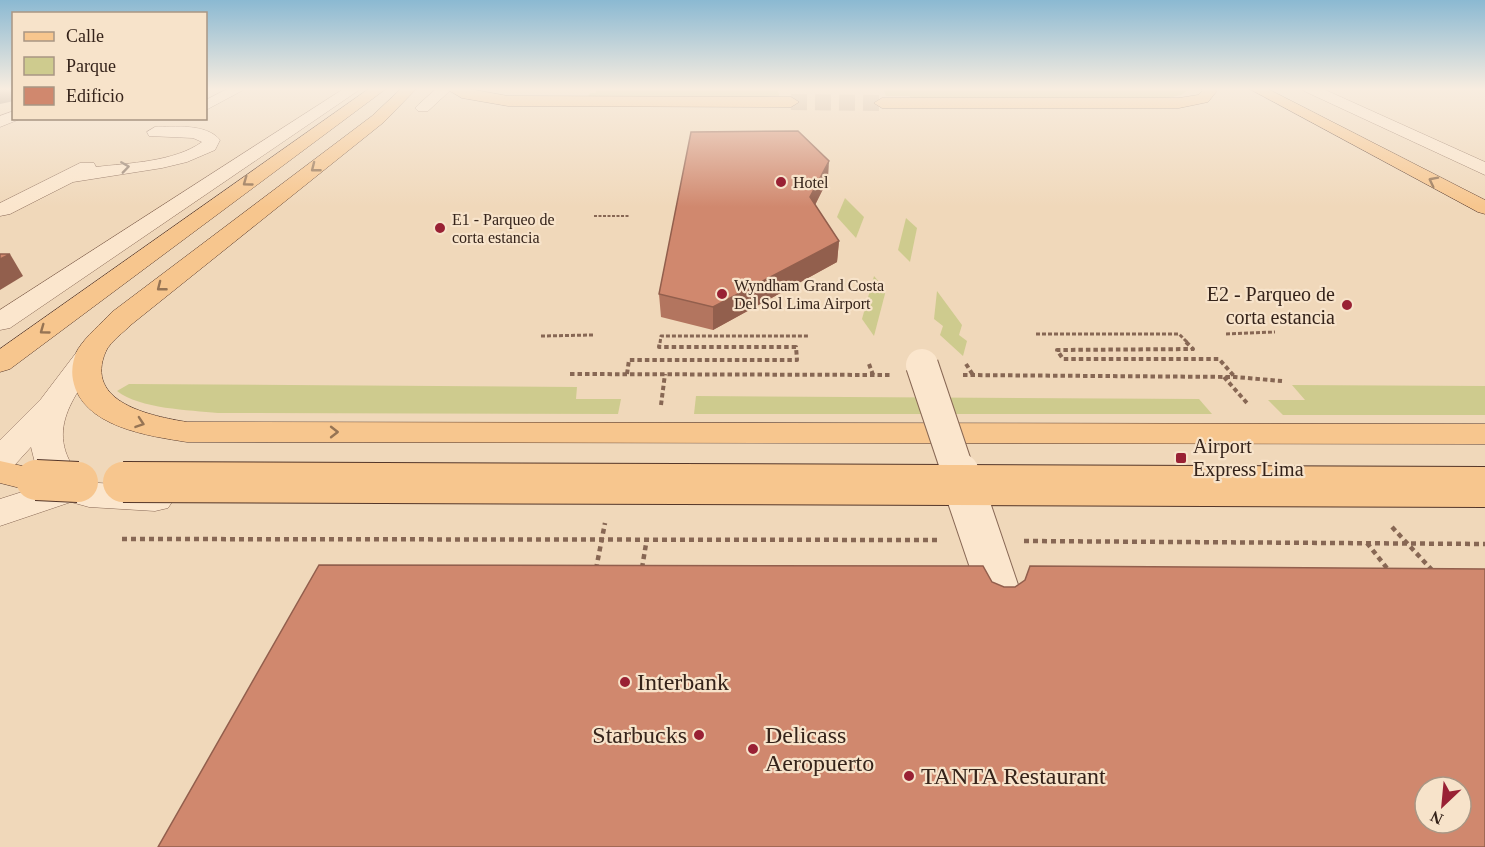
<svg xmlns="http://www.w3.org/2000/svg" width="1485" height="847" font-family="'Times New Roman',serif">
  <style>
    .green { fill: #cecb8e }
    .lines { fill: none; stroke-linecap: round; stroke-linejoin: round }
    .taxiway { fill: #927e6a; fill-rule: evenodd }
    .major-tunnel { stroke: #cbb49a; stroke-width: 16; stroke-dasharray: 16 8; stroke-linecap: butt }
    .minor-casing { stroke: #876754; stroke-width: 1 }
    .major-casing { stroke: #543629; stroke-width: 1 }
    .path-far3 { stroke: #876754; stroke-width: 2; stroke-dasharray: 3 1.5; stroke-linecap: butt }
    .path-far2 { stroke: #876754; stroke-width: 3; stroke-dasharray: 4 2; stroke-linecap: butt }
    .path-far1 { stroke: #876754; stroke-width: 4; stroke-dasharray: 4.5 3; stroke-linecap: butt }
    .path { stroke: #876754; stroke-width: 4.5; stroke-dasharray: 5 4; stroke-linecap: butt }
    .minor { fill: #fbe6cd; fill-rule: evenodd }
    .major { fill: #f7c68e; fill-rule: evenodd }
    .minor-bridge-far1-casing { stroke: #876754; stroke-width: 34; stroke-linecap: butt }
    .minor-bridge-casing { stroke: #876754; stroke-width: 42; stroke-linecap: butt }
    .major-bridge-casing { stroke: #543629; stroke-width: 42; stroke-linecap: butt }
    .path-bridge { stroke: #876754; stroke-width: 4.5; stroke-dasharray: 5 4; stroke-linecap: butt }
    .minor-bridge-far1 { stroke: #fbe6cd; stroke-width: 32 }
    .minor-bridge { stroke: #fbe6cd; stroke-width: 40 }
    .major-bridge { stroke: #f7c68e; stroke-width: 40 }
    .wall { fill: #b3755f }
    .shaded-wall { fill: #925f4d }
    .building { fill: #d0886e; stroke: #925f4d; stroke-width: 1.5; fill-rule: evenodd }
    .oneway { stroke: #988474 }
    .oneway2 { stroke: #967454 }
    .poi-dot { fill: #992134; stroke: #f7e3ca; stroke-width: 2 }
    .labels { text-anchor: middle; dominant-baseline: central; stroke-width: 4.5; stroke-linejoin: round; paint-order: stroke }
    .far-poi-label { font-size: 16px; fill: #35231a; stroke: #f7e3ca; text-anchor: start }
    .poi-label { font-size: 20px; fill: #35231a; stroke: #f7e3ca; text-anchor: end }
    .near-poi-label { font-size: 24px; fill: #35231a; stroke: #f7e3ca; text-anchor: start }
  </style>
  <rect width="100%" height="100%" fill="#f0d8ba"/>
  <g class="green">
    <polygon points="598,88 778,88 779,96 768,96 768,100 586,100 590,93 595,93"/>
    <polygon points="883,88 1192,88 1181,95 1159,100 913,100 909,96 886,96"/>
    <polygon points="845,198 864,217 856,238 837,217"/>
    <polygon points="906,218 917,228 910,262 898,250"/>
    <polygon points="874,276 886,290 874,336 862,319"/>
    <polygon points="937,291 962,325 959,335 967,341 963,356 940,335 943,326 934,319"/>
    <path d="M129 384 577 387 576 399H621L618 414 218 413C189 410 140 409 117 391Z"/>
    <polygon points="1292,385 1485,386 1485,415 1283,415 1268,400 1305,400"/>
    <polygon points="696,396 1199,399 1212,414 694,414"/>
  </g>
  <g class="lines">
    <polygon class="taxiway" points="0,88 14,88 14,101 0,104"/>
    <polyline class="major-tunnel" points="791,102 882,103"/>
    <defs>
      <g id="minor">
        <polygon points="229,88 247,88 206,110 206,100"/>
        <polygon points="345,88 362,88 10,328 0,330 0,310"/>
        <polygon points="437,88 453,88 428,111 418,111 415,108 418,105"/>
        <polygon points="1302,88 1321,88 1485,162 1485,175 1304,91"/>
        <polygon points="14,111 14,118 20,119 0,127 0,116"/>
        <path d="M155 127C174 127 206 123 220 140L215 150 187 162 162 168 73 182 10 214 0 216V203L80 163H94L96 167C129 163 174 162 202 142L193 138 149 136 147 132Z"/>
        <path d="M92 342 102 345 106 351C76 395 38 432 85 482L155 487 168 490 174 499 168 508 155 511 89 507 71 502 0 526V499L47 484 37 471 31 447 12 468 0 471V440L41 399 82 345Z"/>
      </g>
      <g id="major">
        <polygon points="370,88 387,88 10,369 0,372 0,349"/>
        <path d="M402 88H417L384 122 132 324C124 332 111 341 106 351 83 403 152 416 187 422L1485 424V444L187 442C149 436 82 427 73 380 71 370 73 358 78 349 87 335 101 324 112 312L372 116Z"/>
        <polygon points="445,88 464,88 508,96 791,97 799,102 791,107 508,106 462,98"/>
        <polygon points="1201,88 1215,88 1216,92 1208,102 1179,108 882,108 874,103 882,98 1179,98 1198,95 1202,91"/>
        <polygon points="1248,88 1266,88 1485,200 1485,214 1478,212"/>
        <polygon points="0,461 49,472 54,480 49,488 36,492 0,483"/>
      </g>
    </defs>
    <use href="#minor" class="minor-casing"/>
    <use href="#major" class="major-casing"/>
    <polyline class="path-far3" points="594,216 630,216"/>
    <g class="path-far2">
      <polyline points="1036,334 1179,334 1188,343"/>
      <polyline points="1226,334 1275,332"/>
      <polyline points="541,336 593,335"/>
      <polyline points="660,343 661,336 808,336"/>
    </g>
    <g class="path-far1">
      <polyline points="1186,342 1193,349 1057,350 1063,359 1219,359 1234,376"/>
      <polyline points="869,364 873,375"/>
      <polyline points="966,364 973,375"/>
      <polyline points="570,374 890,375"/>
      <polyline points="627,374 629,360 797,360 796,347 659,347 660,342"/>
      <polyline points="963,375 1235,377 1282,381"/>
      <polyline points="1224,377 1247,403"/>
      <polyline points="661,405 665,374"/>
    </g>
    <g class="path">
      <polyline points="122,539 941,540"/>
      <polyline points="1024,541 1485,544"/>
      <polyline points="1367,543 1390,572"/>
      <polyline points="642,568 647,538"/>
    </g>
    <use href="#minor" class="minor"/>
    <use href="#major" class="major"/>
    <defs>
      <polyline id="minor-bridge-far1" points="922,365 959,475"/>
      <polyline id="minor-bridge" points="959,473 1000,594"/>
      <g id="major-bridge">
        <polyline points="36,480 78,482"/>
        <polyline points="123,482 1485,487"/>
      </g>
    </defs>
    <use href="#minor-bridge-far1" class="minor-bridge-far1-casing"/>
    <use href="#minor-bridge" class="minor-bridge-casing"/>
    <use href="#major-bridge" class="major-bridge-casing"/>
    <g class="path-bridge">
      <polyline points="1392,527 1432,570"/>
      <polyline points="596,569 605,523"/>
    </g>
    <use href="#minor-bridge-far1" class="minor-bridge-far1"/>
    <use href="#minor-bridge" class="minor-bridge"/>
    <use href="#major-bridge" class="major-bridge"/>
  </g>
  <polygon class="wall" points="828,179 815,205 839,241 837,262 713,330 661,317 659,294"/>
  <g class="shaded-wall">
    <polygon points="829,161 828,179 809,217 810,197"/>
    <polygon points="839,241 837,262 713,330 713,307"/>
    <polygon points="10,254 23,276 0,290 0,259"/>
  </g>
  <g class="building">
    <polygon points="798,131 829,161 810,197 839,241 713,307 659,294 691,132"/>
    <polygon points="0,254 10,254 0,259"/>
    <path d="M319 565 983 566 992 582 1004 587H1015L1025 580 1030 566 1485 569V847H158ZM1425 787H1461V823H1425Z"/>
  </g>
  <defs><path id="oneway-chevron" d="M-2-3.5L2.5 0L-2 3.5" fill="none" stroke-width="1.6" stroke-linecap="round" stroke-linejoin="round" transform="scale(1.5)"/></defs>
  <use class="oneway" href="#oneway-chevron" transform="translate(125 167) rotate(-8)"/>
  <g class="oneway2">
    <use href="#oneway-chevron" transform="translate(315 168) rotate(142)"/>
    <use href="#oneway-chevron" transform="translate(1433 181) rotate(-153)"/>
    <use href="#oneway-chevron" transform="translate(247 182) rotate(144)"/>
    <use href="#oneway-chevron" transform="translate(161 287) rotate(142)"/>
    <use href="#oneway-chevron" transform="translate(44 330) rotate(144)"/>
    <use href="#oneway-chevron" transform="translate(140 423) rotate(19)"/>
    <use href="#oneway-chevron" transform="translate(334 432)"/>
  </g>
  <linearGradient id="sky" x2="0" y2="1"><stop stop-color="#8bb9d2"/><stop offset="0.43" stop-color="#f8ede0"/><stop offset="1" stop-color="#f8ede0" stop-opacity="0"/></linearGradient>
  <rect width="1485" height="207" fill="url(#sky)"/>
  <g class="poi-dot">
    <circle cx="781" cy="182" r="6"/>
    <circle cx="440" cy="228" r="6"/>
    <circle cx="722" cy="294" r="6"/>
    <circle cx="1347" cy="305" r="6"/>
    <rect x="1175" y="452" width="12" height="12" rx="3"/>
    <circle cx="625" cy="682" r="6"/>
    <circle cx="699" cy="735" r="6"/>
    <circle cx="753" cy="749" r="6"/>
    <circle cx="909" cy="776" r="6"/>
  </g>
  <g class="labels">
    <g class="far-poi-label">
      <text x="793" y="182">Hotel</text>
      <text x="452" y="219">E1 - Parqueo de<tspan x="452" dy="18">corta estancia</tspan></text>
      <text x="734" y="285">Wyndham Grand Costa<tspan x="734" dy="18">Del Sol Lima Airport</tspan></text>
    </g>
    <g class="poi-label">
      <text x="1335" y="294">E2 - Parqueo de<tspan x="1335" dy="23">corta estancia</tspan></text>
      <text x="1193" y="446" text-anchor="start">Airport<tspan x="1193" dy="23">Express Lima</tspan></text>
    </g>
    <g class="near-poi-label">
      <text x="637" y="682">Interbank</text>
      <text x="687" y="735" text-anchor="end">Starbucks</text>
      <text x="765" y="735">Delicass<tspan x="765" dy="28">Aeropuerto</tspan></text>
      <text x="921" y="776">TANTA Restaurant</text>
    </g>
  </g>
  <rect x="12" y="12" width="195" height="108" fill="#f7e3ca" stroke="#a99684" stroke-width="1.5"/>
  <rect x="24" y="32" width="30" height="9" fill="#f7c68e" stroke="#a99684" stroke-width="1.5"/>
  <text x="66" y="42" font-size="18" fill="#35231a">Calle</text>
  <rect x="24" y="57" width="30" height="18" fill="#cecb8e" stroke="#a99684" stroke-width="1.5"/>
  <text x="66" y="72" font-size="18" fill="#35231a">Parque</text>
  <rect x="24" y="87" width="30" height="18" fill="#d0886e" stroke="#a99684" stroke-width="1.5"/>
  <text x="66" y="102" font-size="18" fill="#35231a">Edificio</text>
  <g transform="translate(1443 805) rotate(206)"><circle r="28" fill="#f7e3ca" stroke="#a99684" stroke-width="1.5"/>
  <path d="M0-4.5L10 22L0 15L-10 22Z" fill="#992134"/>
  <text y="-9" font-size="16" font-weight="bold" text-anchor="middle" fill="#35231a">N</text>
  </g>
</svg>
